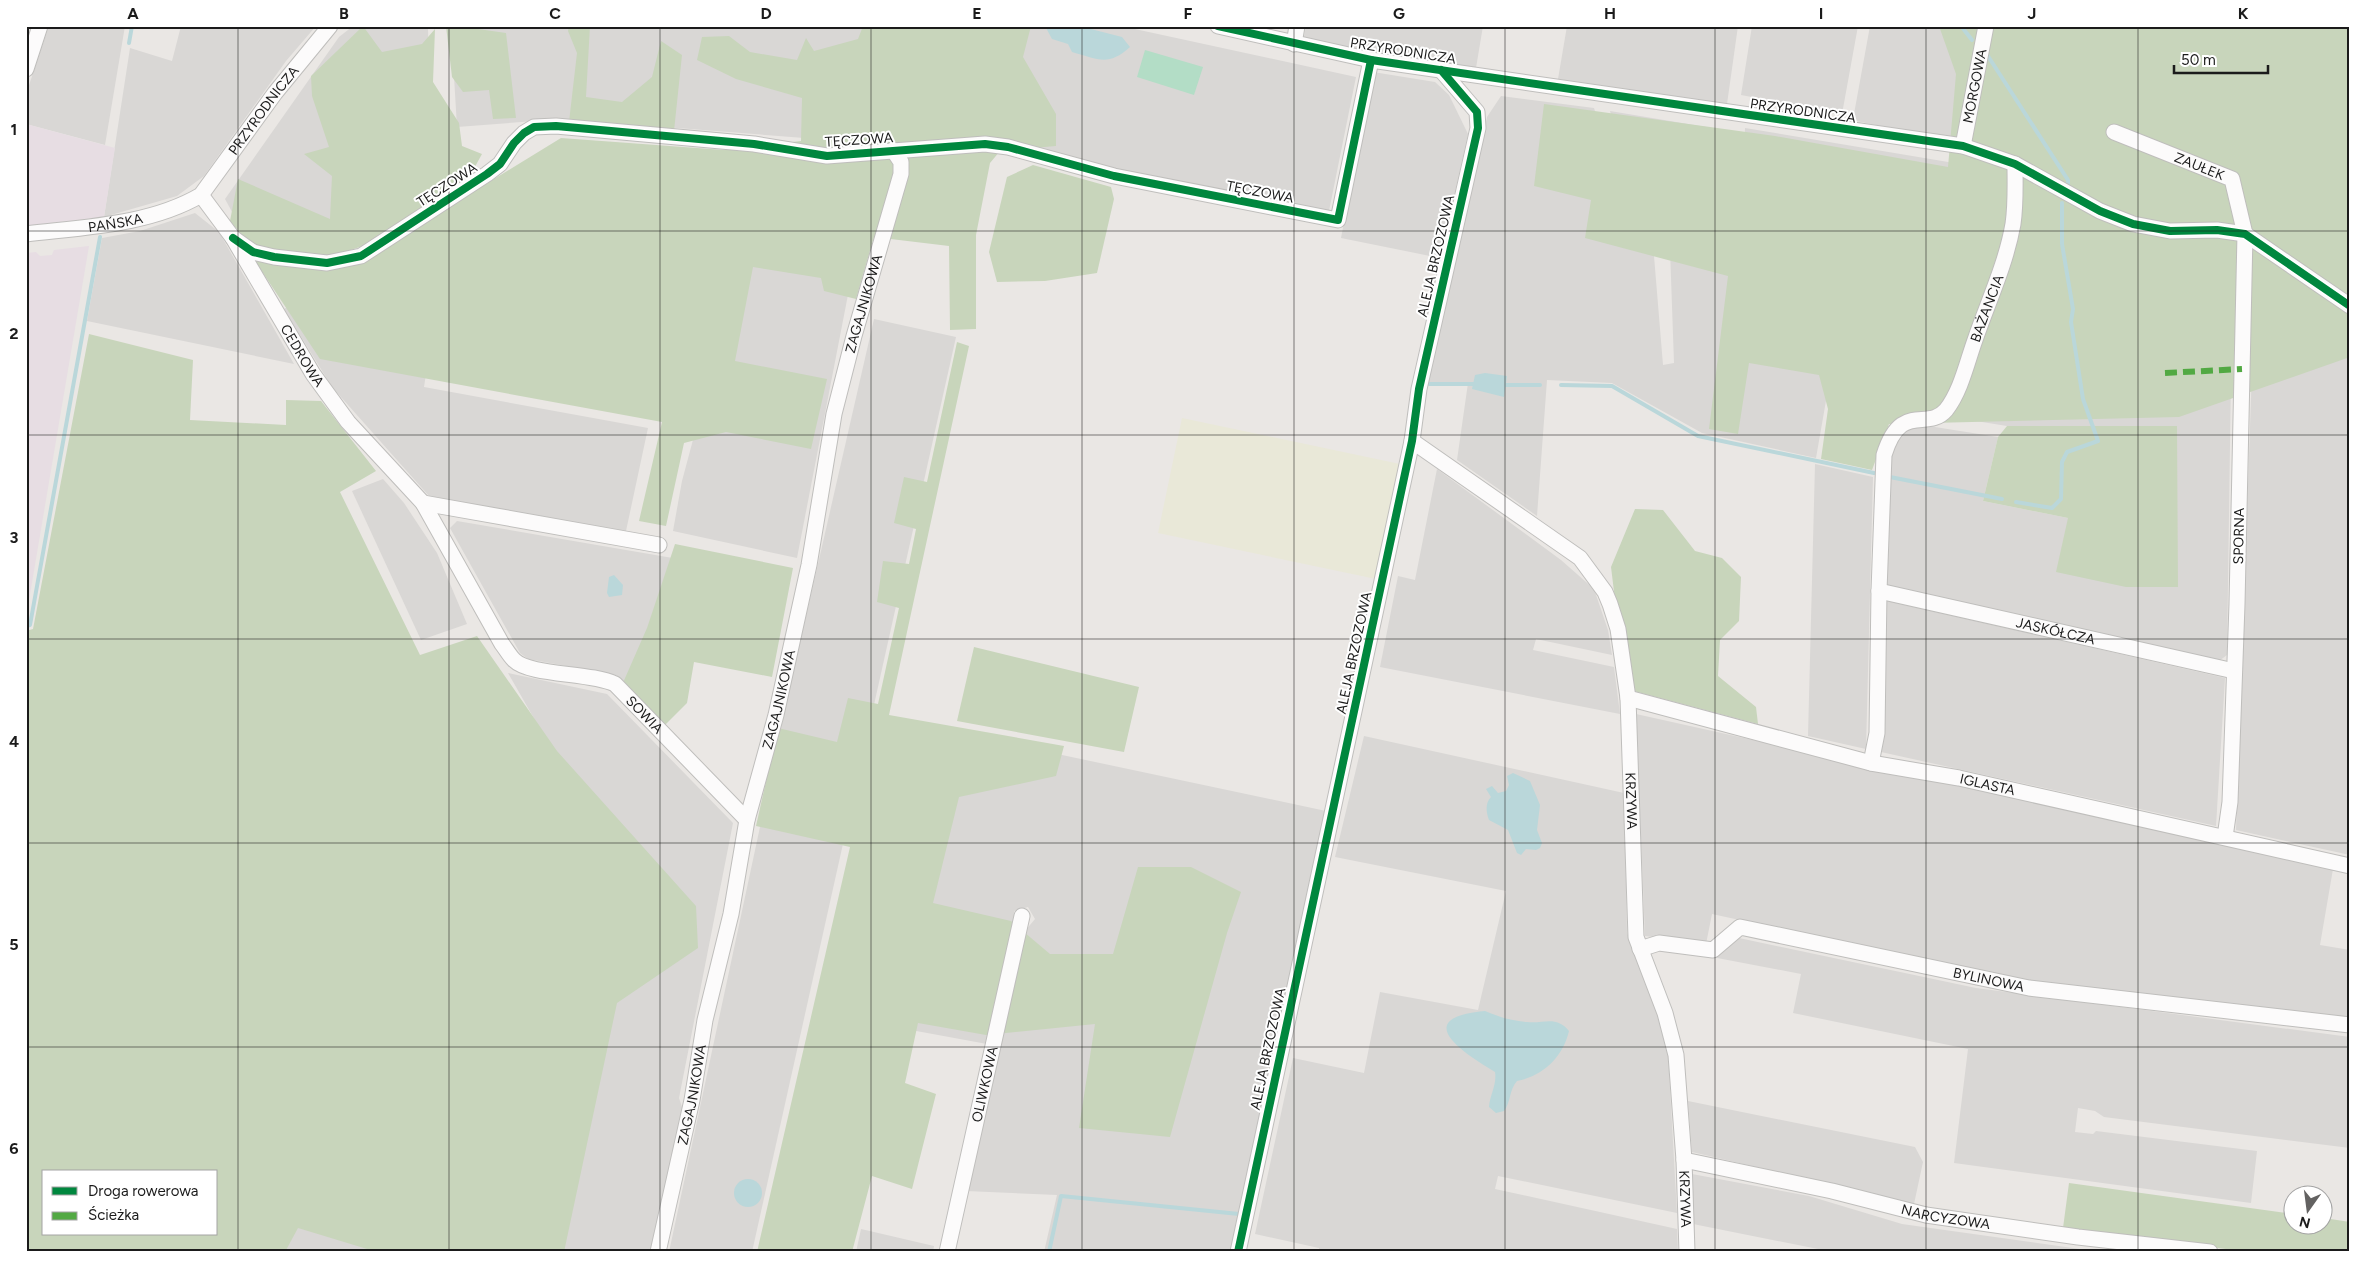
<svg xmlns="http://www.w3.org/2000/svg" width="2376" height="1278" font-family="Figtree,sans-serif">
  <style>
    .residential { fill: #d9d7d5 }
    .industrial { fill: #e7dde3 }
    .farmland { fill: #e9e8d8 }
    .forest { fill: #c8d5bb; fill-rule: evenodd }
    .pitch { fill: #b3ddc6 }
    .water { fill: #bad7da }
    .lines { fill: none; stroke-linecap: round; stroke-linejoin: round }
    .stream { stroke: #bad7da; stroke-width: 4 }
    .street-casing { stroke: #bfbebc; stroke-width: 17 }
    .street { stroke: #fcfbfb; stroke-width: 15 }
    .quiet { stroke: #52a943; stroke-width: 6; stroke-dasharray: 12 6; stroke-linecap: butt }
    .cycleway-casing { stroke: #fff; stroke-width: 11 }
    .cycleway { stroke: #00873e; stroke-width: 8 }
    .grid { fill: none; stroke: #1b1b1b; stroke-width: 1; stroke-opacity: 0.55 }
    .labels { text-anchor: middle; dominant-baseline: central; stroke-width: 4; stroke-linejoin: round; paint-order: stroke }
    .street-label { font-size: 14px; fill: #1b1b1b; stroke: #fff }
    .neatline { fill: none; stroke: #1b1b1b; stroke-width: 2 }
    .grid-label { font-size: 16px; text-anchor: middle; font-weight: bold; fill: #1b1b1b }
  </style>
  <rect width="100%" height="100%" fill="#eae7e4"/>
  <g class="residential">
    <polygon points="49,26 125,26 105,145 26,124 26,94"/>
    <polygon points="181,26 316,26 286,61 204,176 177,196 104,217 130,48 172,61"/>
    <polygon points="353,26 428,26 429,90 328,248 243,232 225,199 339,37"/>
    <polygon points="451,26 1121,26 1356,77 1329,211 1153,181 1062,156 869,143 562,119 457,127"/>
    <polygon points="1306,26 1483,26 1476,68 1354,49 1304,37"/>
    <polygon points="1567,26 1738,26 1727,104 1558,79"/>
    <polygon points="1752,26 1858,26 1842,114 1741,95"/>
    <polygon points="1870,26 1973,26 1955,132 1949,137 1942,138 1856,121 1854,114"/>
    <polygon points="1373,72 1435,82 1449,95 1468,134 1440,258 1341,238"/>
    <polygon points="1501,96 1594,108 1625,207 1654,256 1663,365 1674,363 1670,249 1639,203 1610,111 1730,131 1741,250 1745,128 1984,168 1827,395 1816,458 1702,433 1612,383 1547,380 1537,516 1457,460 1468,383 1428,383 1487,117"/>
    <polygon points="195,213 219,232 294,364 87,321 102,238 140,231"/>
    <polygon points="451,213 424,387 648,428 626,531 429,496 332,387 284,309"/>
    <polygon points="2256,254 2350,323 2350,855 2236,830"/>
    <polygon points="741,260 852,274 797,558 673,531 682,481"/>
    <polygon points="874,319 956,337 752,1252 669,1252 791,682"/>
    <polygon points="2231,375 2227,655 2219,661 1886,588 1892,448 1902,433 1916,424 1998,437 1983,501 2068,518 2126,587 2007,426 1951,417"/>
    <polygon points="1815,464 1873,477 1866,749 1808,736"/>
    <polygon points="1437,469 1561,560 1594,589 1608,630 1612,655 1536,639 1533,650 1614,667 1620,714 1380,667 1398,576 1415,580"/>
    <polygon points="383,479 404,503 437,553 467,624 421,640 352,491"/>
    <polygon points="457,521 696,562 662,717 616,675 528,659 520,653 450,528"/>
    <polygon points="1887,601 2225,678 2216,826 1881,752"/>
    <polygon points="508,673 607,694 733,823 679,1098 684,1113 654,1252 524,1252 559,762"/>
    <polygon points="1636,714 2333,869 2320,945 2350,950 2350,1019 2021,981 1712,914 1706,944 1645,936"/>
    <polygon points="968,735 1326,811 1230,1252 1044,1252 1057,1195 966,1191 1020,937 1035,919 1028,907 1014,911 1016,924 987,1044 900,1028"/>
    <polygon points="1364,736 1624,793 1627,933 1667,1035 1677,1213 1498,1176 1495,1189 1677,1229 1678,1252 1319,1252 1319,1248 1255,1234 1293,1058 1364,1073 1380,992 1478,1010 1506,891 1335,857"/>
    <polygon points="1739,938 1976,988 2350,1037 2350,1148 2104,1117 2095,1111 2078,1108 2075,1132 2093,1134 2096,1131 2257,1151 2251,1203 1954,1163 1968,1049 1793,1013 1801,974 1712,957"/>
    <polygon points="1688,1101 1915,1147 1923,1162 1914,1204 1692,1152"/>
    <polygon points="1692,1174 1809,1196 1902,1224 2101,1252 1818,1252 1818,1249 1693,1224"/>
    <polygon points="265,1191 441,1252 222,1252"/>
    <polygon points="861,1229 934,1246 933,1252 856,1252"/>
  </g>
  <g class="industrial">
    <polygon points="26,124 115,148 104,217 26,226"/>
    <polygon points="89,246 26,618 26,253 36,252 40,256 52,255 54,250"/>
  </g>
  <polygon class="farmland" points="1182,418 1400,464 1376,579 1158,533"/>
  <g class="forest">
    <polygon points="363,26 382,52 422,44 435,29 433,82 459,123 462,146 482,154 466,183 366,245 313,262 254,249 230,221 238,179 330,219 332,176 304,154 329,147 312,96 311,76"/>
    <polygon points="446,26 478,26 478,29 506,33 516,118 493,119 489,90 463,92 452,77"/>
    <polygon points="569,26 590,26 586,97 622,102 652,77 661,41 682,55 674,131 569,122 577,53 568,31"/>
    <polygon points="863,26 1031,26 1023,57 1056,114 1056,146 1000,151 990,163 976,235 976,329 950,330 949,246 874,237 856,299 824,291 821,278 753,267 735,361 827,379 811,449 726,432 684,443 666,526 639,521 662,422 320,359 253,258 360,261 561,138 724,150 801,141 802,98 736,79 697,60 702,37 729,36 750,52 797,60 806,38 814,51 858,39"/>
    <polygon points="1939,26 2350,26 2350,357 2179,417 1889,424 1872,470 1821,459 1828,409 1819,375 1749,363 1738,434 1709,429 1728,276 1585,238 1591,200 1534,186 1544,104 1775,136 1948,167 1956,74"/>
    <polygon points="1033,165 1111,187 1114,199 1097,273 1045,281 997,282 989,252 1007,177"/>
    <path d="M89 334 193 360 190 420 286 425V400L321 401 376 471 340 492 420 655 477 636 557 751 696 906 698 948 617 1003 564 1252H377L298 1228 285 1252H26V631L33 629ZM44 1172H216V1234H44Z"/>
    <polygon points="957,342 969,346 889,715 1064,746 1056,776 959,797 933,903 1011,921 1050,954 1113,954 1138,867 1191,867 1241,892 1227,933 1170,1137 1079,1128 1095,1024 986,1035 918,1023 905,1083 936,1094 912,1189 872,1176 852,1252 757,1252 850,847 756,826 778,728 837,742 848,698 878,704 899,608 877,602 883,561 909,564 916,529 894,523 904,477 927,482"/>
    <polygon points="2007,426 2177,426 2178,587 2126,587 2056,572 2068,518 1983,501 1998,437"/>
    <polygon points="1635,509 1663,510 1695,551 1722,558 1741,577 1739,621 1720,640 1718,676 1756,707 1758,724 1626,689 1611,567"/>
    <polygon points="675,544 793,568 772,677 694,662 687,703 665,725 622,685 647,628"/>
    <polygon points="974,647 1139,687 1124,752 957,721"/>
    <polygon points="2069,1183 2293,1214 2294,1226 2324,1226 2324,1218 2350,1222 2350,1252 2249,1252 2063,1228"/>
  </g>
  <polygon class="pitch" points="1145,50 1203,67 1194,95 1137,77"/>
  <g class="water">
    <path d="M1045 26H1079L1122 37 1130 47C1108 67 1098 59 1072 52L1068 44 1052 39Z"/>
    <polygon points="1485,373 1507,376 1504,397 1472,389 1475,375"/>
    <polygon points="614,575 623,585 622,595 609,597 607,593 609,577"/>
    <path d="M1513 773 1530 781 1540 805 1537 830 1542 843 1540 848 1536 850 1526 849 1521 855 1517 853 1508 830 1489 820C1486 812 1485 803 1491 797L1486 789 1492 786 1498 793 1506 791 1509 785 1507 776Z"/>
    <path d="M1485 1011C1499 1017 1512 1021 1527 1022 1544 1024 1556 1015 1569 1031 1563 1057 1543 1076 1517 1081 1509 1090 1511 1102 1504 1111L1496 1113 1489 1107C1490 1094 1497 1085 1495 1072 1462 1052 1410 1018 1485 1011Z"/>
    <circle cx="748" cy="1193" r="14"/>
  </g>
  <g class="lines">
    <g class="stream">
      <polyline points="1961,26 1972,40"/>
      <polyline points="129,43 132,26"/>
      <polyline points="1986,53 2068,180 2068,186"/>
      <polyline points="1429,384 1477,384"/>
      <polyline points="1504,385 1540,385"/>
      <polyline points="1561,385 1612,386 1698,436 1874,473"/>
      <polyline points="1890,477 2002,499"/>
      <polyline points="2016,502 2052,508 2061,499 2062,462 2067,452 2098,441 2083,399 2071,322 2073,309 2062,244 2062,203"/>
      <polyline points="26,626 30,625 100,237"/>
      <polyline points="1049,1252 1061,1196 1239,1214"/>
    </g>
    <defs>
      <g id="street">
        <polyline points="1218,26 1371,60 1963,146 2015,164 2100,211 2133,224 2170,231 2217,230 2245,234 2350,306"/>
        <polyline points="1294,44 1297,26"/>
        <polyline points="26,69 40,26"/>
        <path id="s1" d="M2114 132 2232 179 2245 234 2237 604 2230 802 2225 837"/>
        <path id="s2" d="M1963 146 1986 26"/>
        <path id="s3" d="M201 195 233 238 313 374 348 422 423 503 502 644C506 649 509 655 514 660 530 676 590 672 615 684L747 820"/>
        <path id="s4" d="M26 234C84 227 150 225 201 195L275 93 330 26"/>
        <polyline points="233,238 253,252 274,257 327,263 361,256 487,174 500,164 514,143 524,133 534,127 556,126 754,144 827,156 985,144 1008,147 1114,176 1338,220 1371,60"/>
        <path id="s5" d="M1412 441 1580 558 1605 592 1610 604 1618 629 1628 698 1636 937 1665 1013 1676 1055 1684 1160 1687 1252"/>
        <polyline points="423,503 659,545"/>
        <path id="s6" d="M1879 591 2234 671"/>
        <path id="s7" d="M1628 698 1871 763 1959 778 2350 866"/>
        <path id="s8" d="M1871 763 1877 733 1879 591 1884 455C1901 400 1927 432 1946 410 1961 391 1967 362 1975 340 1988 302 2006 264 2013 224 2016 204 2015 184 2015 164"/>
        <path id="s9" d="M1640 949 1659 943 1713 950 1740 927 2029 988 2350 1025"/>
        <path id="s10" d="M1684 1160 1832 1191 1926 1215 2078 1237 2210 1252"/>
        <path id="s11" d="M658 1252 692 1100 705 1020 731 914 747 820 776 715 809 565 834 414 854 336 901 174V162L893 150"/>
        <path id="s12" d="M947 1252 1022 916"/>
        <polyline points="1238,1252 1412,441 1419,389 1478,128 1477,112 1441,70"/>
      </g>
    </defs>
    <use href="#street" class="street-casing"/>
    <use href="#street" class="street"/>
    <polyline class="quiet" points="2165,373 2242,369"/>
    <defs>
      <g id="cycleway">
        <polyline points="1218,26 1371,60 1963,146 2015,164 2100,211 2133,224 2170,231 2217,230 2245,234 2350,306"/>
        <polyline points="233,238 253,252 274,257 327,263 361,256 487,174 500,164 514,143 524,133 534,127 556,126 754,144 827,156 985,144 1008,147 1114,176 1338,220 1371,60"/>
        <polyline points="1238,1252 1412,441 1419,389 1478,128 1477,112 1441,70"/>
      </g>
    </defs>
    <use href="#cycleway" class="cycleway-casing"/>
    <use href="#cycleway" class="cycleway"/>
  </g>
  <path class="grid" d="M238 26V1252M449 26V1252M660 26V1252M871 26V1252M1082 26V1252M1294 26V1252M1505 26V1252M1715 26V1252M1926 26V1252M2138 26V1252M26 231H2350M26 435H2350M26 639H2350M26 843H2350M26 1047H2350"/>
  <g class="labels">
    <g class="street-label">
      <text transform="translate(1403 51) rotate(9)">PRZYRODNICZA</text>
      <text stroke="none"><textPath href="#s2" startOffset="61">MORGOWA</textPath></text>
      <text stroke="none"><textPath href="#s4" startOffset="286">PRZYRODNICZA</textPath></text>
      <text transform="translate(1803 111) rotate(8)">PRZYRODNICZA</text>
      <text transform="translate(859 140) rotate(-4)">TĘCZOWA</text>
      <text stroke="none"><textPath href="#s1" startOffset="92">ZAUŁEK</textPath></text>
      <text transform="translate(447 185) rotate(-33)">TĘCZOWA</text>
      <text transform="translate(1260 192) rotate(11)">TĘCZOWA</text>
      <text stroke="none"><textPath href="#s4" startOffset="90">PAŃSKA</textPath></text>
      <text transform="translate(1436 256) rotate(-77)">ALEJA BRZOZOWA</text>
      <text stroke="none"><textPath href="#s11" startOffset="971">ZAGAJNIKOWA</textPath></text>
      <text stroke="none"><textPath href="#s8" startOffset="502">BAŻANCIA</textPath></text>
      <text stroke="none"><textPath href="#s3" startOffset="190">CEDROWA</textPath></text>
      <text transform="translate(2239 536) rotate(-89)">SPORNA</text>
      <text stroke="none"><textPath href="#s6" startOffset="181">JASKÓŁCZA</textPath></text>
      <text transform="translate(1354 653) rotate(-78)">ALEJA BRZOZOWA</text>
      <text stroke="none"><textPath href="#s11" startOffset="566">ZAGAJNIKOWA</textPath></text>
      <text stroke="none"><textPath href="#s3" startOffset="710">SOWIA</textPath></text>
      <text stroke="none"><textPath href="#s7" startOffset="370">IGLASTA</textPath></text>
      <text stroke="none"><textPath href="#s5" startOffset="459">KRZYWA</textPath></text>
      <text stroke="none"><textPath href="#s9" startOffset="364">BYLINOWA</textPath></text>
      <text transform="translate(1268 1049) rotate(-78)">ALEJA BRZOZOWA</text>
      <text stroke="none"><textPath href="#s12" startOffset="172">OLIWKOWA</textPath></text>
      <text stroke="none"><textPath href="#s11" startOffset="161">ZAGAJNIKOWA</textPath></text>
      <text stroke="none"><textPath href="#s5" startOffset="864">KRZYWA</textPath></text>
      <text stroke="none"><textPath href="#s10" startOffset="268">NARCYZOWA</textPath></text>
    </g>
  </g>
  <rect width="2376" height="1278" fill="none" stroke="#ffffff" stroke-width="55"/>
  <rect x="42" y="1170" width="175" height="65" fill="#ffffff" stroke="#a4a4a4"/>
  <rect x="52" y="1187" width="25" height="8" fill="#00873e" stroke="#a4a4a4"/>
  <text x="88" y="1196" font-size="15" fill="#1b1b1b">Droga rowerowa</text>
  <rect x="52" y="1212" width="25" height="8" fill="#52a943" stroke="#a4a4a4"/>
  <text x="88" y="1220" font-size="15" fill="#1b1b1b">Ścieżka</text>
  <g transform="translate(2308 1210) rotate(194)"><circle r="24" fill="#ffffff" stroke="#a4a4a4"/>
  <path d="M0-4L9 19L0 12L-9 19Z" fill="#636261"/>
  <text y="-8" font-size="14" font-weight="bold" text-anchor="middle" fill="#1b1b1b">N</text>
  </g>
  <path d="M2174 65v8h94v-8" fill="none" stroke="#1b1b1b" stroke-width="2.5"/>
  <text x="2181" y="65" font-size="15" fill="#1b1b1b" stroke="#ffffff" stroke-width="4" paint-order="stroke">50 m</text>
  <rect x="28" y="28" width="2320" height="1222" class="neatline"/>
  <g class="grid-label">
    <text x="133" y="19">A</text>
    <text x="344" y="19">B</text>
    <text x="555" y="19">C</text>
    <text x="766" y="19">D</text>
    <text x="977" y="19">E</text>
    <text x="1188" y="19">F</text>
    <text x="1399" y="19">G</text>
    <text x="1610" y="19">H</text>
    <text x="1821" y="19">I</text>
    <text x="2032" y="19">J</text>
    <text x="2243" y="19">K</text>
    <text x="14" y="135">1</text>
    <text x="14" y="339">2</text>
    <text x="14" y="543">3</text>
    <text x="14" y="747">4</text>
    <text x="14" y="950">5</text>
    <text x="14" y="1154">6</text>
  </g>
</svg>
